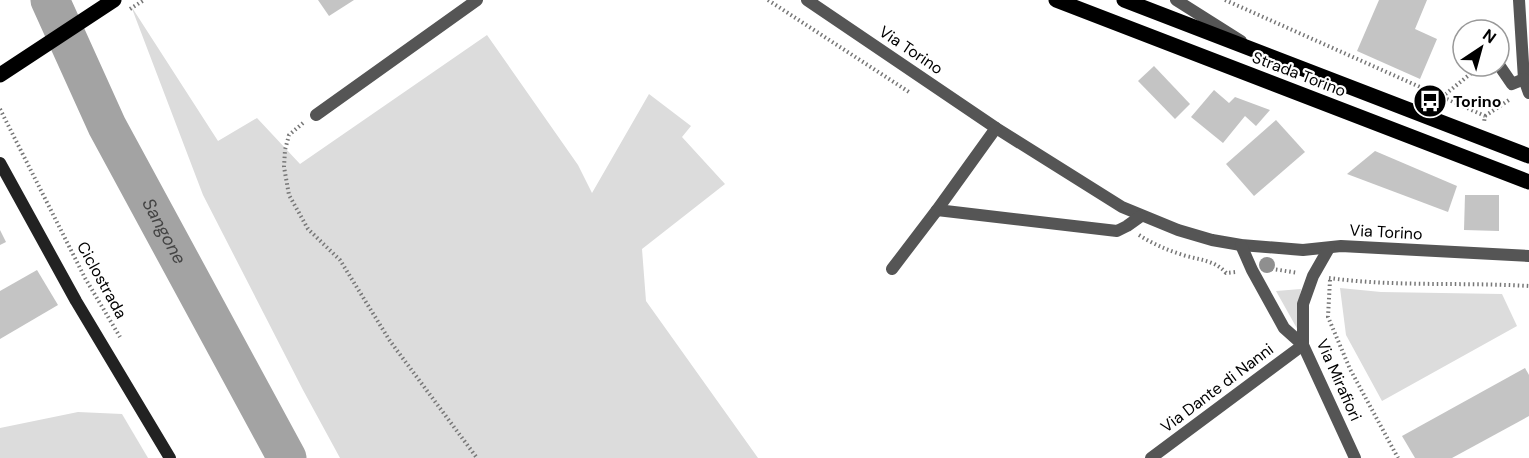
<svg xmlns="http://www.w3.org/2000/svg" width="1529" height="458" font-family="'DM Sans',sans-serif">
  <style>
    .green { fill: #dcdcdc }
    .lines { fill: none; stroke-linecap: round; stroke-linejoin: round }
    .river { stroke: #a3a3a3; stroke-width: 39 }
    .building { fill: #c4c4c4 }
    .path { stroke: #777; stroke-width: 4; stroke-dasharray: 1.5 3; stroke-linecap: butt }
    .street { stroke: #555; stroke-width: 12 }
    .secondary { stroke: #222; stroke-width: 12 }
    .primary { stroke: #000; stroke-width: 15 }
    .tree { fill: #8f8f8f }
    .labels { text-anchor: middle; dominant-baseline: central; stroke-width: 4.5; stroke-linejoin: round; paint-order: stroke }
    .street-label { font-size: 16px; fill: #000; stroke: #fff }
    .poi-label { font-size: 16px; font-weight: bold; fill: #000; stroke: #fff; text-anchor: start }
    .water-label { font-size: 18px; font-style: italic; fill: #444; stroke: #fff }
  </style>
  <rect width="100%" height="100%" fill="#fff"/>
  <g class="green">
    <polygon points="131,6 218,141 257,118 300,164 487,35 578,165 592,193 649,94 691,126 682,137 725,184 642,249 646,301 758,458 340,458 303,390 203,195"/>
    <polygon points="1340,288 1381,292 1502,294 1517,326 1382,401 1346,335"/>
    <polygon points="1301,289 1298,308 1299,332 1276,291"/>
    <polygon points="78,412 122,414 148,458 0,458 0,428"/>
  </g>
  <g class="lines">
    <path class="river" id="s1" d="M50 0 107 126 287 458"/>
  </g>
  <g class="building">
    <polygon points="318,0 354,0 329,16"/>
    <polygon points="1379,0 1427,0 1415,29 1437,39 1420,79 1357,51"/>
    <polygon points="1154,66 1190,104 1175,119 1138,81"/>
    <polygon points="1214,90 1229,103 1235,97 1270,110 1256,126 1245,116 1223,143 1191,117"/>
    <polygon points="1276,120 1305,152 1254,196 1226,164"/>
    <polygon points="1375,151 1457,186 1448,212 1347,174"/>
    <polygon points="1465,195 1499,195 1499,231 1464,230"/>
    <polygon points="0,230 6,242 0,245"/>
    <polygon points="37,270 58,305 0,339 0,291"/>
    <polygon points="1525,368 1529,375 1529,416 1452,458 1415,458 1402,436"/>
  </g>
  <g class="lines">
    <g class="path">
      <polyline points="768,0 909,92"/>
      <polyline points="1225,0 1485,116 1484,122"/>
      <polyline points="130,9 144,0"/>
      <polyline points="1442,97 1480,66"/>
      <polyline points="0,109 85,278 120,337"/>
      <polyline points="1485,116 1509,100"/>
      <polyline points="303,123 289,135 285,150 284,167 289,195 308,229 340,260 390,341 477,458"/>
      <path d="M1139 235C1153 244 1167 250 1183 255 1199 260 1215 260 1226 273L1236 272"/>
      <polyline points="1267,268 1298,273"/>
      <path d="M1329 278C1396 287 1462 282 1529 286"/>
      <polyline points="1330,280 1328,317 1350,369 1398,458"/>
    </g>
    <g class="street">
      <polyline points="807,0 996,128 1122,207 1178,230 1212,240 1241,245 1303,250 1341,246 1529,256"/>
      <polyline points="1176,0 1241,41"/>
      <polyline points="1519,0 1524,79 1529,93"/>
      <polyline points="1499,65 1512,84 1524,79"/>
      <polyline points="316,115 477,0"/>
      <polyline points="937,210 1117,231 1127,226 1141,216"/>
      <polyline points="1241,245 1252,270 1284,328 1303,345"/>
      <polyline points="1329,248 1313,276 1303,304 1303,345 1355,458"/>
      <polyline points="892,269 937,210 996,128"/>
      <polyline points="1151,458 1303,345"/>
    </g>
    <polyline class="secondary" points="0,163 76,301 170,458"/>
    <g class="primary">
      <polyline points="1056,0 1529,182"/>
      <polyline points="1124,0 1529,156"/>
      <polyline points="0,75 114,0"/>
    </g>
  </g>
  <circle class="tree" cx="1267" cy="265" r="8"/>
  <defs>
    <symbol id="bus-disc" viewBox="-11 -11 22 22"><circle r="9.5" fill="#000" stroke="#fff"/><path d="M-5-6H5V4H4V6H2V4H-2V6H-4V4H-5ZM-3.5-4V0h7V-4ZM-3.5 1.2v1.5H-2V1.2ZM2 1.2v1.5H3.5V1.2Z" fill="#fff"/></symbol>
  </defs>
  <g fill-rule="evenodd">
    <use href="#bus-disc" x="1411" y="82" width="38" height="38"/>
  </g>
  <g class="labels">
    <g class="street-label">
      <text transform="translate(911 50) rotate(34)">Via Torino</text>
      <text transform="translate(1299 74) rotate(21)">Strada Torino</text>
      <text transform="translate(1386 232) rotate(3)">Via Torino</text>
      <text transform="translate(102 280) rotate(61)">Ciclostrada</text>
      <text transform="translate(1339 380) rotate(66)">Via Mirafiori</text>
      <text transform="translate(1217 388) rotate(-37)">Via Dante di Nanni</text>
    </g>
    <g class="poi-label">
      <text x="1453" y="101">Torino</text>
    </g>
    <g class="water-label">
      <text stroke="none"><textPath href="#s1" startOffset="258">Sangone</textPath></text>
    </g>
  </g>
  <g transform="translate(1481 48) rotate(36)"><circle r="28" fill="#ffffff" stroke="#999999" stroke-width="1.5"/>
  <path d="M0-4.5L10 22L0 15L-10 22Z" fill="#000000"/>
  <text y="-9" font-size="16" font-weight="bold" text-anchor="middle" fill="#000000">N</text>
  </g>
</svg>
